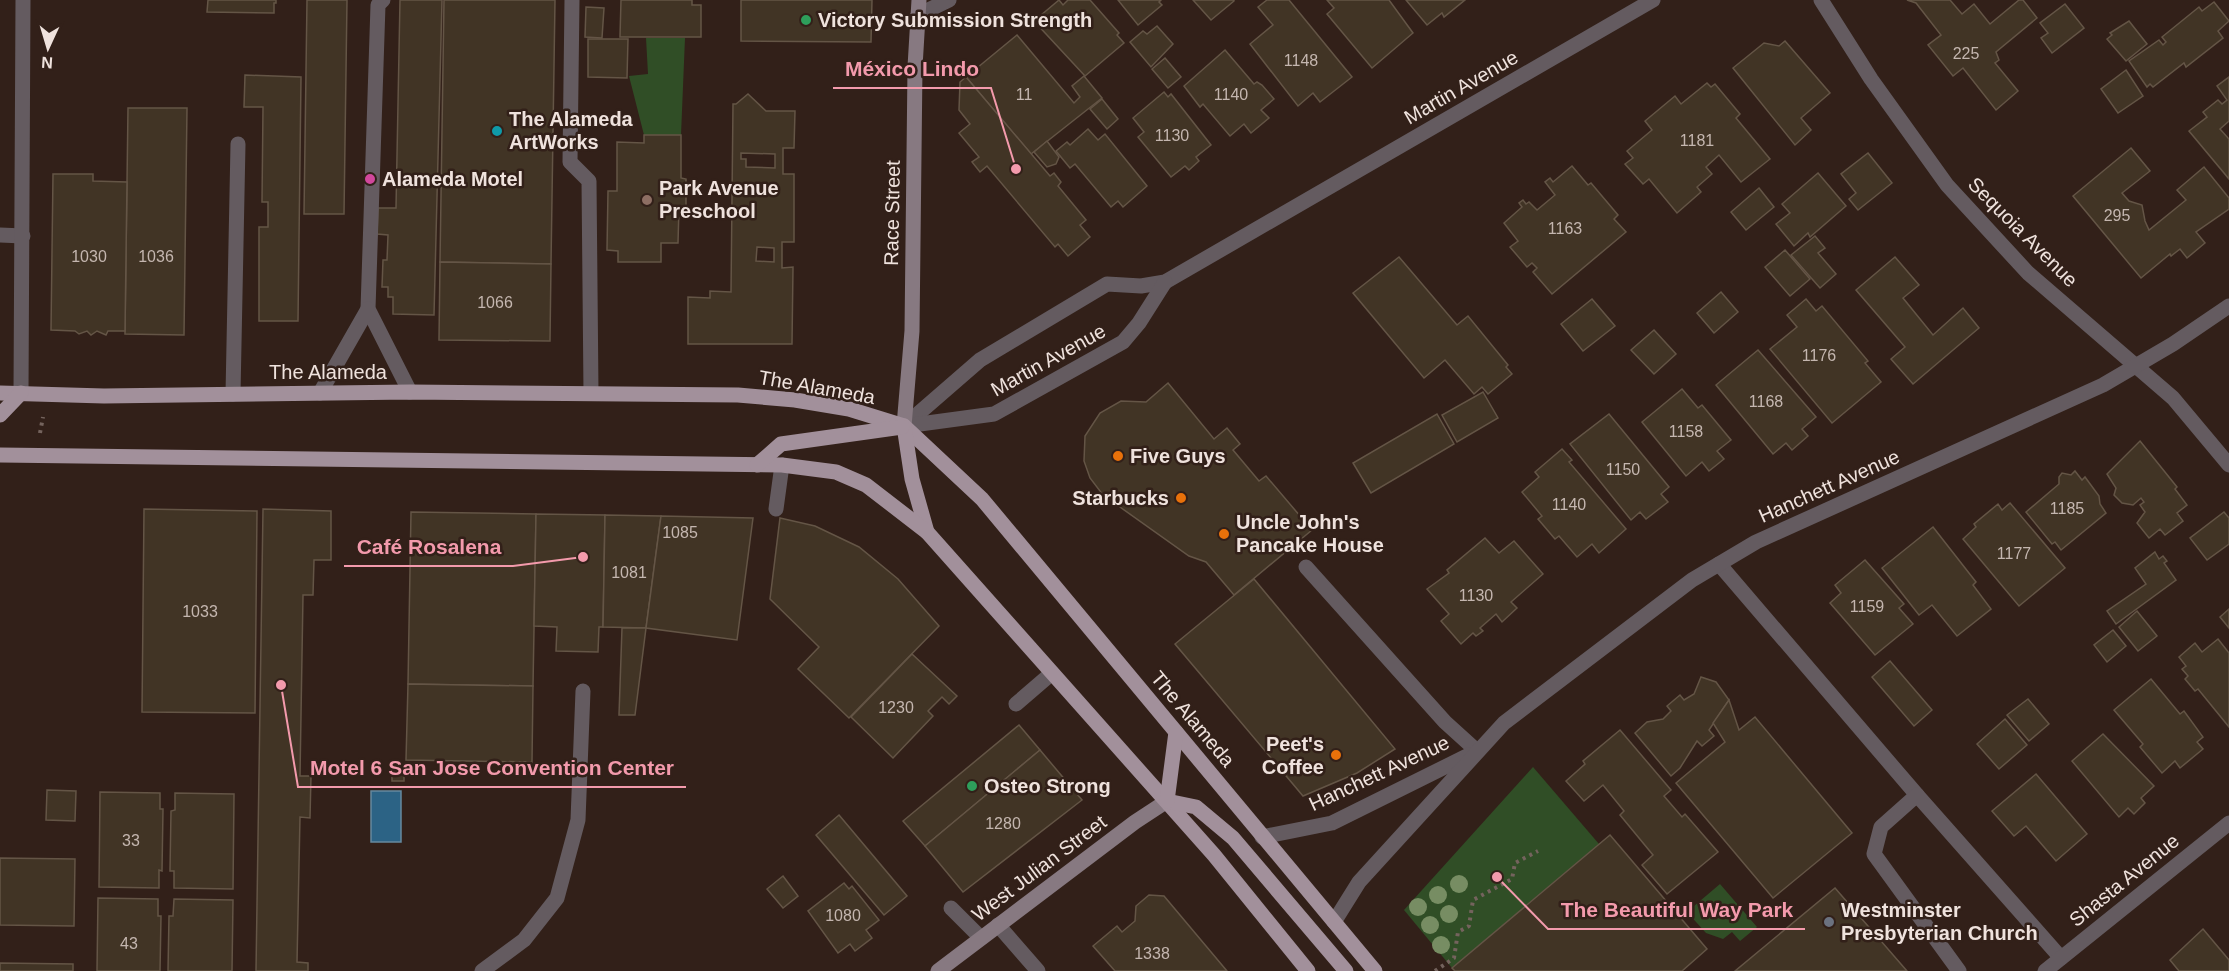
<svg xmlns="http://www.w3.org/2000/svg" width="2229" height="971" font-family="Arial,sans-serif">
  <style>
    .green { fill: #304e26 }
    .water { fill: #2c6385; stroke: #66899f; stroke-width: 1.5 }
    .building { fill: #413425; stroke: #645546; stroke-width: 1.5; fill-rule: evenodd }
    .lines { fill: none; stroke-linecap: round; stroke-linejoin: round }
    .path { stroke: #74635d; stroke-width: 4; stroke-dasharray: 3 4.5; stroke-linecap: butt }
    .service { stroke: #645b60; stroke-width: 15 }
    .minor { stroke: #645b60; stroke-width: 15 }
    .secondary { stroke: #877981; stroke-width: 15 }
    .primary { stroke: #a2909b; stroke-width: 15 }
    .tree { fill: #778d63 }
    .leisure-dot { fill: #2e9e5b; stroke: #322019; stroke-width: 2 }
    .culture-dot { fill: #0f9aa8; stroke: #322019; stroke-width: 2 }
    .hotel-dot { fill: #d1479c; stroke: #322019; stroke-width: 2 }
    .education-dot { fill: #8d6e63; stroke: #322019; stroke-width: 2 }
    .food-dot { fill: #e8710a; stroke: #322019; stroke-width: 2 }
    .worship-dot { fill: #6b7280; stroke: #322019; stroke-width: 2 }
    .labels { text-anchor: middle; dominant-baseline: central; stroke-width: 5; stroke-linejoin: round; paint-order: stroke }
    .number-label { font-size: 16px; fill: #c4b6af }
    .poi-label { font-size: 20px; font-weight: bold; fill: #efe2dd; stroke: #322019; text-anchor: start }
    .street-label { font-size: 20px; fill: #efe2dd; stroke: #322019 }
    .leader { fill: none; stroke: #f39aac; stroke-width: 2 }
    .callout-dot { fill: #f39aac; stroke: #322019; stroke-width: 2 }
    .callout-label { font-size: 21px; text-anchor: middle; font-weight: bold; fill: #f39aac; stroke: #322019; stroke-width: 5; stroke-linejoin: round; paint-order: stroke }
  </style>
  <rect width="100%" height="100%" fill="#322019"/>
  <g class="green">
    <polygon points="646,38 685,38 681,135 644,135 629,76 648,74"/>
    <polygon points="1533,767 1599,844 1452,968 1404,910"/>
    <polygon points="1720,884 1757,927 1740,941 1732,932 1723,939 1706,933 1687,912"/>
  </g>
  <rect class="water" x="371" y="791" width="30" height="51"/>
  <g class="building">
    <polygon points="208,0 276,0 276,3 274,3 274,13 207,12"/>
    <polygon points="307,0 347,0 344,214 304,214"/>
    <polygon points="400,0 442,0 434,315 393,314 393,297 388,297 388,287 382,287 383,260 387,260 388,235 377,234 378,208 396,208"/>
    <polygon points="444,0 555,0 551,264 440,262"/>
    <polygon points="621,0 692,0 692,5 701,5 701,37 620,37"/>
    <polygon points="741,0 872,0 871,42 741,41"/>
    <polygon points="1059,0 1063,5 1068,0 1090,0 1119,33 1117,35 1124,43 1085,76 1034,21"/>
    <polygon points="1118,0 1161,0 1159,2 1162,5 1138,25"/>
    <polygon points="1193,0 1234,0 1234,1 1211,20"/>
    <polygon points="1267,0 1289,0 1352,77 1320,102 1313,93 1298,106 1250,44 1273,25 1258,7"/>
    <polygon points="1327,0 1389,0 1413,33 1372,68 1327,14 1334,8"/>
    <polygon points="1406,0 1465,0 1444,17 1442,13 1427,25"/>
    <polygon points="1907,0 1950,0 1962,14 1974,4 1990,24 2019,0 2023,0 2037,18 1996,52 1999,60 1995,63 2018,91 1996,110 1963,68 1953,76 1928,45 1941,35 1916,3"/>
    <polygon points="2214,2 2229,21 2218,31 2223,38 2186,67 2184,63 2153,87 2150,84 2147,87 2129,61 2159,40 2163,45 2166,42 2162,37 2199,7 2202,11"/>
    <polygon points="2065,4 2084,28 2052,53 2041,38 2048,33 2040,23"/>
    <polygon points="586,7 604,8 602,38 585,37"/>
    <polygon points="2129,21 2147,44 2126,61 2107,39 2112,35 2110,33"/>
    <polygon points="1157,26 1173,44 1151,67 1130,42 1143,31 1147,34"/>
    <polygon points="1017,35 1074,103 1080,97 1072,86 1084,76 1102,98 1031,154 966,77"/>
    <polygon points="588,39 628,39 627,78 588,77"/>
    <polygon points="1785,41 1830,93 1801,118 1811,130 1795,145 1733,68 1764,43 1779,46"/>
    <polygon points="1225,50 1254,84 1257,82 1262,85 1274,99 1261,110 1269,118 1251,133 1244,124 1230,136 1203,104 1200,107 1184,86"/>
    <polygon points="1165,58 1181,77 1168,88 1152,69"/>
    <polygon points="2126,70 2143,96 2118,113 2101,89"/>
    <polygon points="245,75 301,77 298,321 259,321 259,227 268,227 268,202 262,202 263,107 244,107"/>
    <polygon points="966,77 1050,176 1054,173 1061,182 1058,186 1086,220 1080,225 1090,237 1068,256 1058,244 1055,247 987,166 980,172 972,162 979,157 959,133 970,124 959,110 960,82"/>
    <polygon points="2229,77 2229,121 2220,129 2229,139 2229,179 2189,131 2207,117 2203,112 2218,100 2222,104 2227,100 2217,86"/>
    <polygon points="1707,83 1711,87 1715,84 1740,114 1736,118 1770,159 1741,182 1719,155 1706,167 1712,174 1697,187 1701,192 1677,213 1649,179 1643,184 1625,164 1633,158 1627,151 1652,130 1645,121 1675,96 1681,104"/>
    <polygon points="1164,92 1168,97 1171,94 1211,145 1196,157 1199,161 1189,170 1185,166 1171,177 1138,137 1144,132 1133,118"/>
    <path d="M748 94 766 111H795L794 148H783V174H794V242H782V268L793 267 792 344H688V297L710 298V291L731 292 733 104H736ZM741 153 775 154V168L746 167V159H741ZM757 247 774 248V262L756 261Z"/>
    <polygon points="1102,99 1118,119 1107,129 1090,109"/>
    <polygon points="128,108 187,108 184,335 125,334"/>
    <polygon points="1088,129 1098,140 1105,134 1147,186 1123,207 1118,201 1111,207 1075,164 1070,168 1056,151 1067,142 1070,145"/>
    <polygon points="644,135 681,135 681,178 686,179 686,208 679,208 678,243 661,243 661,262 618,262 618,251 607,250 608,191 617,191 617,142 644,143"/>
    <polygon points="1047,141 1059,157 1056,164 1047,167 1034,152"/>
    <polygon points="2131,148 2150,171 2122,193 2129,201 2142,205 2145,221 2149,230 2186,200 2177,190 2204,167 2229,198 2229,209 2196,232 2205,243 2187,258 2180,249 2171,256 2170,254 2141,278 2073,196"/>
    <polygon points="1868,153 1892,183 1858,210 1849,199 1856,193 1841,174"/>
    <polygon points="1572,166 1588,185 1591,183 1618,215 1614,219 1626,232 1552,294 1533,272 1537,268 1532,263 1527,267 1510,247 1518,241 1504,223 1522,207 1519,203 1523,200 1526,204 1529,202 1537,210 1555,195 1545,182 1550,178 1553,182"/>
    <polygon points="1818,173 1846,206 1810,237 1808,233 1794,246 1776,224 1790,213 1782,204"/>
    <polygon points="53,174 93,174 93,181 127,182 125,331 108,331 106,335 97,331 91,335 87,331 79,334 75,331 51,330"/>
    <polygon points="1759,188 1774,207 1746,230 1731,212"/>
    <polygon points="1815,236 1825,248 1818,253 1836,274 1820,288 1791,255"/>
    <polygon points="1785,250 1810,279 1790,296 1765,267"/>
    <polygon points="1399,257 1457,325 1468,316 1508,365 1506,367 1512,374 1488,394 1482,387 1474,394 1445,360 1424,378 1353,293"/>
    <polygon points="1895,257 1919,285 1903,298 1933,335 1963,308 1979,328 1913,384 1891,359 1905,347 1856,290"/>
    <polygon points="440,262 551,264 550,341 439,340"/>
    <polygon points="1721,292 1738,312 1714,333 1697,313"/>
    <polygon points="1592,299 1615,326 1583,351 1561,324"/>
    <polygon points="1806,299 1816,311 1822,306 1868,361 1865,363 1881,382 1832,423 1770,349 1797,327 1787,315"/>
    <polygon points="1654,330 1676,354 1654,374 1631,350"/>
    <polygon points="1758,350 1816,417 1802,429 1808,436 1792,450 1786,443 1773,454 1716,385"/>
    <polygon points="1168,383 1214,439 1227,428 1240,444 1233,450 1259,481 1266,476 1312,530 1234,595 1206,562 1189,556 1103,495 1090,478 1084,461 1085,436 1100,413 1121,401 1146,402"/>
    <polygon points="1682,389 1698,408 1702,405 1731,440 1717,451 1724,459 1709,471 1702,462 1686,476 1642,422"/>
    <polygon points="1483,392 1498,418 1457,442 1442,415"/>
    <polygon points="1437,414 1454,444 1371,493 1353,463"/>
    <polygon points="1609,414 1669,487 1661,494 1668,502 1646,519 1640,512 1631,520 1570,444"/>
    <polygon points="2140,441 2177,487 2175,489 2187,505 2177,513 2183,521 2165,535 2160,529 2149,538 2137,523 2145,512 2140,505 2144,502 2141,498 2133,505 2122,503 2114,495 2116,488 2107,474"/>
    <polygon points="1562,449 1572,460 1569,462 1626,529 1599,553 1592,544 1577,557 1559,536 1555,539 1538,519 1542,516 1522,492 1539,477 1535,472"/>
    <polygon points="2075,471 2082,480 2085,477 2099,496 2100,504 2106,513 2061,550 2055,542 2052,544 2026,512 2059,484 2059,477 2062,473 2071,475"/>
    <polygon points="2010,503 2065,568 2019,606 1963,539 1976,527 1974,524 1998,504 2002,510"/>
    <polygon points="144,509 257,511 255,713 142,712"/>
    <polygon points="263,509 331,511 331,560 314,560 313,595 303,595 300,776 311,776 310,818 300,817 297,962 308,963 308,971 256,971"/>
    <polygon points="411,512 536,514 533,686 408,684"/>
    <polygon points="2224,512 2229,518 2229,544 2207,560 2190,538"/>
    <polygon points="536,514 605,515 603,627 599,627 598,652 556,651 557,627 534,626"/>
    <polygon points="605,515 661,516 646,628 603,627"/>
    <polygon points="661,516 753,518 737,640 646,628"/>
    <polygon points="780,518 815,526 859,547 898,579 939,626 849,718 798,669 819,647 770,599"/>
    <polygon points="1933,527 1976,582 1973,585 1991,609 1957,636 1932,605 1919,615 1882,568"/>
    <polygon points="1485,538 1499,553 1514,541 1543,574 1511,602 1517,608 1502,622 1496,614 1480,628 1483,631 1476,636 1473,633 1461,644 1441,621 1449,614 1427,589 1449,573 1447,570"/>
    <polygon points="2155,552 2159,559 2163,556 2167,561 2164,563 2176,580 2116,624 2107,611 2146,584 2135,568"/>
    <polygon points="1865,560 1904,604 1899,608 1913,624 1875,655 1830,603 1841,593 1835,585"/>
    <polygon points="1254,579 1395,749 1357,773 1303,796 1175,644"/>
    <polygon points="2229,609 2229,628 2220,617"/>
    <polygon points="2137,611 2157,636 2138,651 2119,627"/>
    <polygon points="622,628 646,628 635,715 619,715"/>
    <polygon points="2113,630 2126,646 2107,662 2094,645"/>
    <polygon points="2218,639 2229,653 2229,727 2198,689 2195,691 2185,679 2188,676 2182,669 2186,666 2179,657 2195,643 2202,652"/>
    <polygon points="912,654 957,696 949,704 942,697 928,711 933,716 893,758 851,717"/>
    <polygon points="1890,661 1932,710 1914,726 1872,677"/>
    <polygon points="1701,677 1716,682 1729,700 1709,730 1714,736 1702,746 1697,741 1680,768 1671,776 1635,733 1647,722 1663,719 1671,711 1667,706 1680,695 1684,700 1694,694"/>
    <polygon points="2151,679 2180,714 2184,711 2203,737 2197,742 2203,749 2180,768 2175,761 2162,773 2140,747 2143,744 2114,710"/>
    <polygon points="408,684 533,686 532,762 406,760"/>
    <polygon points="2028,699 2049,724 2029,741 2007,715"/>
    <polygon points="1729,700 1739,730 1755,717 1852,833 1773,898 1676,783 1725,742 1713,723"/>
    <polygon points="2005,719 2027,745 1999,769 1977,744"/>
    <polygon points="1019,725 1040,750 925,846 903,821"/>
    <polygon points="1620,730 1671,790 1664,796 1682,817 1685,814 1718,852 1667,894 1642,865 1653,855 1620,815 1624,811 1603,785 1584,801 1566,781 1585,764 1583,761"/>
    <polygon points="2103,734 2154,786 2141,798 2145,803 2134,814 2128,808 2119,817 2072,761"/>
    <polygon points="1040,750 1082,800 963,892 925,846"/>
    <rect x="392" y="765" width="12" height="16"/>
    <polygon points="2036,774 2087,834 2056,861 2026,826 2014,836 1992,811"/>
    <polygon points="47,790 76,791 75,821 46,820"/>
    <polygon points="100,792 160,793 160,809 163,809 162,871 159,870 159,888 99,887"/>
    <polygon points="175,793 234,794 233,889 174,888 174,871 170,871 171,811 175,810"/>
    <polygon points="839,815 907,896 884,915 816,835"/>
    <polygon points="1610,835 1707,949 1682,971 1455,971 1452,968"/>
    <polygon points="0,858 75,859 74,926 0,925"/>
    <polygon points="783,876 798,896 783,908 767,889"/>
    <polygon points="844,883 849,889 852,886 879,920 866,930 872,938 855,951 850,944 838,953 808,911"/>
    <polygon points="1835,888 1907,971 1735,971"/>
    <polygon points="1149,895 1164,896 1227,971 1115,971 1093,946 1117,926 1122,932 1135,921 1136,906"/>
    <polygon points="98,898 158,899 158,916 161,916 160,971 97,971"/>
    <polygon points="174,899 233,900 232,971 168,971 169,916 173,916"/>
    <polygon points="2203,929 2229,960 2229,971 2179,971 2170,960"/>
    <polygon points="0,963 73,964 73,971 0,971"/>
  </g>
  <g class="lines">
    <g class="path">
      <polyline points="40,433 43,417"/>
      <polyline points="1435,971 1454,958 1458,932 1469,926 1473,900 1512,879 1515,863 1538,851"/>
    </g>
    <g class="service">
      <polyline points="383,0 378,5 368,309 410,392"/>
      <polyline points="572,0 570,162 589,181 591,392"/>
      <polyline points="0,235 23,236"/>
      <polyline points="320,393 368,309"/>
      <polyline points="233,394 238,144"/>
      <polyline points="776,509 782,465"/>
      <polyline points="1719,564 1917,795"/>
      <polyline points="1306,567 1445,722 1477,751"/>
      <polyline points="1016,704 1052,673"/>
      <polyline points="951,908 981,938"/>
      <polyline points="998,925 1038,971"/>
      <polyline points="482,971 524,940 557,898 578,820 583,691"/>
      <polyline points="1959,971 1874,854 1881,827 1917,795 2061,958"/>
    </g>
    <g class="minor">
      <polyline points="1821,0 1871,79 1947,185 2028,273 2173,398 2229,465"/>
      <polyline points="918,15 949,0"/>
      <polyline points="21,393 23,0"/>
      <polyline points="904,426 980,360 1107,284 1141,286 1165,282 1653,0"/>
      <polyline points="905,426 994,414 1123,342 1139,323 1165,282"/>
      <polyline points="1262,837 1332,823 1469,755"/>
      <polyline points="1334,922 1359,882 1504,723 1692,580 1756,542 2103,385 2173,344 2229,306"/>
      <polyline points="2045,971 2229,823"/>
    </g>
    <g class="secondary">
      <polyline points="904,426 912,331 915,67 919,0"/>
      <polyline points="938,971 1135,822 1167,801"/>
    </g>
    <g class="primary">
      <polyline points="0,393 104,396 410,392 738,395 795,400 849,409 904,426 982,499 1375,971"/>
      <polyline points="0,415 21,393"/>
      <polyline points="904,426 912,479 927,532"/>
      <polyline points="0,455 782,465 836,472 866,485 927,532 1214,855 1308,971"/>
      <polyline points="757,465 781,444 902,427"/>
      <polyline points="1167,801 1196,807 1233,838 1346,971"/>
      <polyline points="1167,801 1176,732"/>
    </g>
  </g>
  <g class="tree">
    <circle cx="1459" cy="884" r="9"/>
    <circle cx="1438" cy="895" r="9"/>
    <circle cx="1418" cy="907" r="9"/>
    <circle cx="1449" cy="914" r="9"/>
    <circle cx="1430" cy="925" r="9"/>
    <circle cx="1441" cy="945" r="9"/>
  </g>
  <g class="leisure-dot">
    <circle cx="806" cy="20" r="6"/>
    <circle cx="972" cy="786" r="6"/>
  </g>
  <circle class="culture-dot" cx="497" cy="131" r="6"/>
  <circle class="hotel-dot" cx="370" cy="179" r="6"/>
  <circle class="education-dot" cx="647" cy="200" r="6"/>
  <g class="food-dot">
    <circle cx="1118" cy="456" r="6"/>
    <circle cx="1181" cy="498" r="6"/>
    <circle cx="1224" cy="534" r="6"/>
    <circle cx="1336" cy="755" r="6"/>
  </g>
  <circle class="worship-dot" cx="1829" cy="922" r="6"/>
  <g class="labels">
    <g class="number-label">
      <text x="1966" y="53">225</text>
      <text x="1301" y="60">1148</text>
      <text x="1024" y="94">11</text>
      <text x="1231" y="94">1140</text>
      <text x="1172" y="135">1130</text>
      <text x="1697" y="140">1181</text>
      <text x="2117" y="215">295</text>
      <text x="1565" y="228">1163</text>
      <text x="89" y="256">1030</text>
      <text x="156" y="256">1036</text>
      <text x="495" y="302">1066</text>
      <text x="1819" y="355">1176</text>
      <text x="1766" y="401">1168</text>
      <text x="1686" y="431">1158</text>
      <text x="1623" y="469">1150</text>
      <text x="1569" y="504">1140</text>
      <text x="2067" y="508">1185</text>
      <text x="680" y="532">1085</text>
      <text x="2014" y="553">1177</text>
      <text x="629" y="572">1081</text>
      <text x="1476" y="595">1130</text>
      <text x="1867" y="606">1159</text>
      <text x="200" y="611">1033</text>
      <text x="896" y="707">1230</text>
      <text x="1003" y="823">1280</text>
      <text x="131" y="840">33</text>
      <text x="843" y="915">1080</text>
      <text x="129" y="943">43</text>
      <text x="1152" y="953">1338</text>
    </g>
    <g class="poi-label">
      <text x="818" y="20">Victory Submission Strength</text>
      <text x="509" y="119">The Alameda<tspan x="509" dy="23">ArtWorks</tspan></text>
      <text x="382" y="179">Alameda Motel</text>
      <text x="659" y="188">Park Avenue<tspan x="659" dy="23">Preschool</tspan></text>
      <text x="1130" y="456">Five Guys</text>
      <text x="1169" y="498" text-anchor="end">Starbucks</text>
      <text x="1236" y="522">Uncle John's<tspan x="1236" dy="23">Pancake House</tspan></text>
      <text x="1324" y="744" text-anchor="end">Peet's<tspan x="1324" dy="23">Coffee</tspan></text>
      <text x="984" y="786">Osteo Strong</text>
      <text x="1841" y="910">Westminster<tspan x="1841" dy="23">Presbyterian Church</tspan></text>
    </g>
    <g class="street-label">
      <text transform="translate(1461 87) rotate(-30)">Martin Avenue</text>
      <text transform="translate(892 213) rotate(-89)">Race Street</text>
      <text transform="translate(2023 232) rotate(45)">Sequoia Avenue</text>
      <text transform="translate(1048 360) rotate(-29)">Martin Avenue</text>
      <text x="328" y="372">The Alameda</text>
      <text transform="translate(817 387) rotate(10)">The Alameda</text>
      <text transform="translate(1829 486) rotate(-24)">Hanchett Avenue</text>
      <text transform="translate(1193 719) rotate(50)">The Alameda</text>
      <text transform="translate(1379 773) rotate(-25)">Hanchett Avenue</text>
      <text transform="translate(1039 868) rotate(-37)">West Julian Street</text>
      <text transform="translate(2124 880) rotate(-39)">Shasta Avenue</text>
    </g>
  </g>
  <path class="leader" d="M1016 169L991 88H833M583 557L513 566H344M281 685L298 787H686M1497 877L1548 929H1805"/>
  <g class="callout-dot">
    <circle cx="1016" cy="169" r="6"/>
    <circle cx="583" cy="557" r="6"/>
    <circle cx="281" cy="685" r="6"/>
    <circle cx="1497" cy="877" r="6"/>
  </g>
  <g class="callout-label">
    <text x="912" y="76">México Lindo</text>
    <text x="429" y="554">Café Rosalena</text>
    <text x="492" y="775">Motel 6 San Jose Convention Center</text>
    <text x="1677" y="917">The Beautiful Way Park</text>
  </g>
  <g transform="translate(48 48) rotate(184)" stroke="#322019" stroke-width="4.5" paint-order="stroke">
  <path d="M0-4.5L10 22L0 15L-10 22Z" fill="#efe2dd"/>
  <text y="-9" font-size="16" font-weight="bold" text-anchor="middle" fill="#efe2dd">N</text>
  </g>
</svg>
